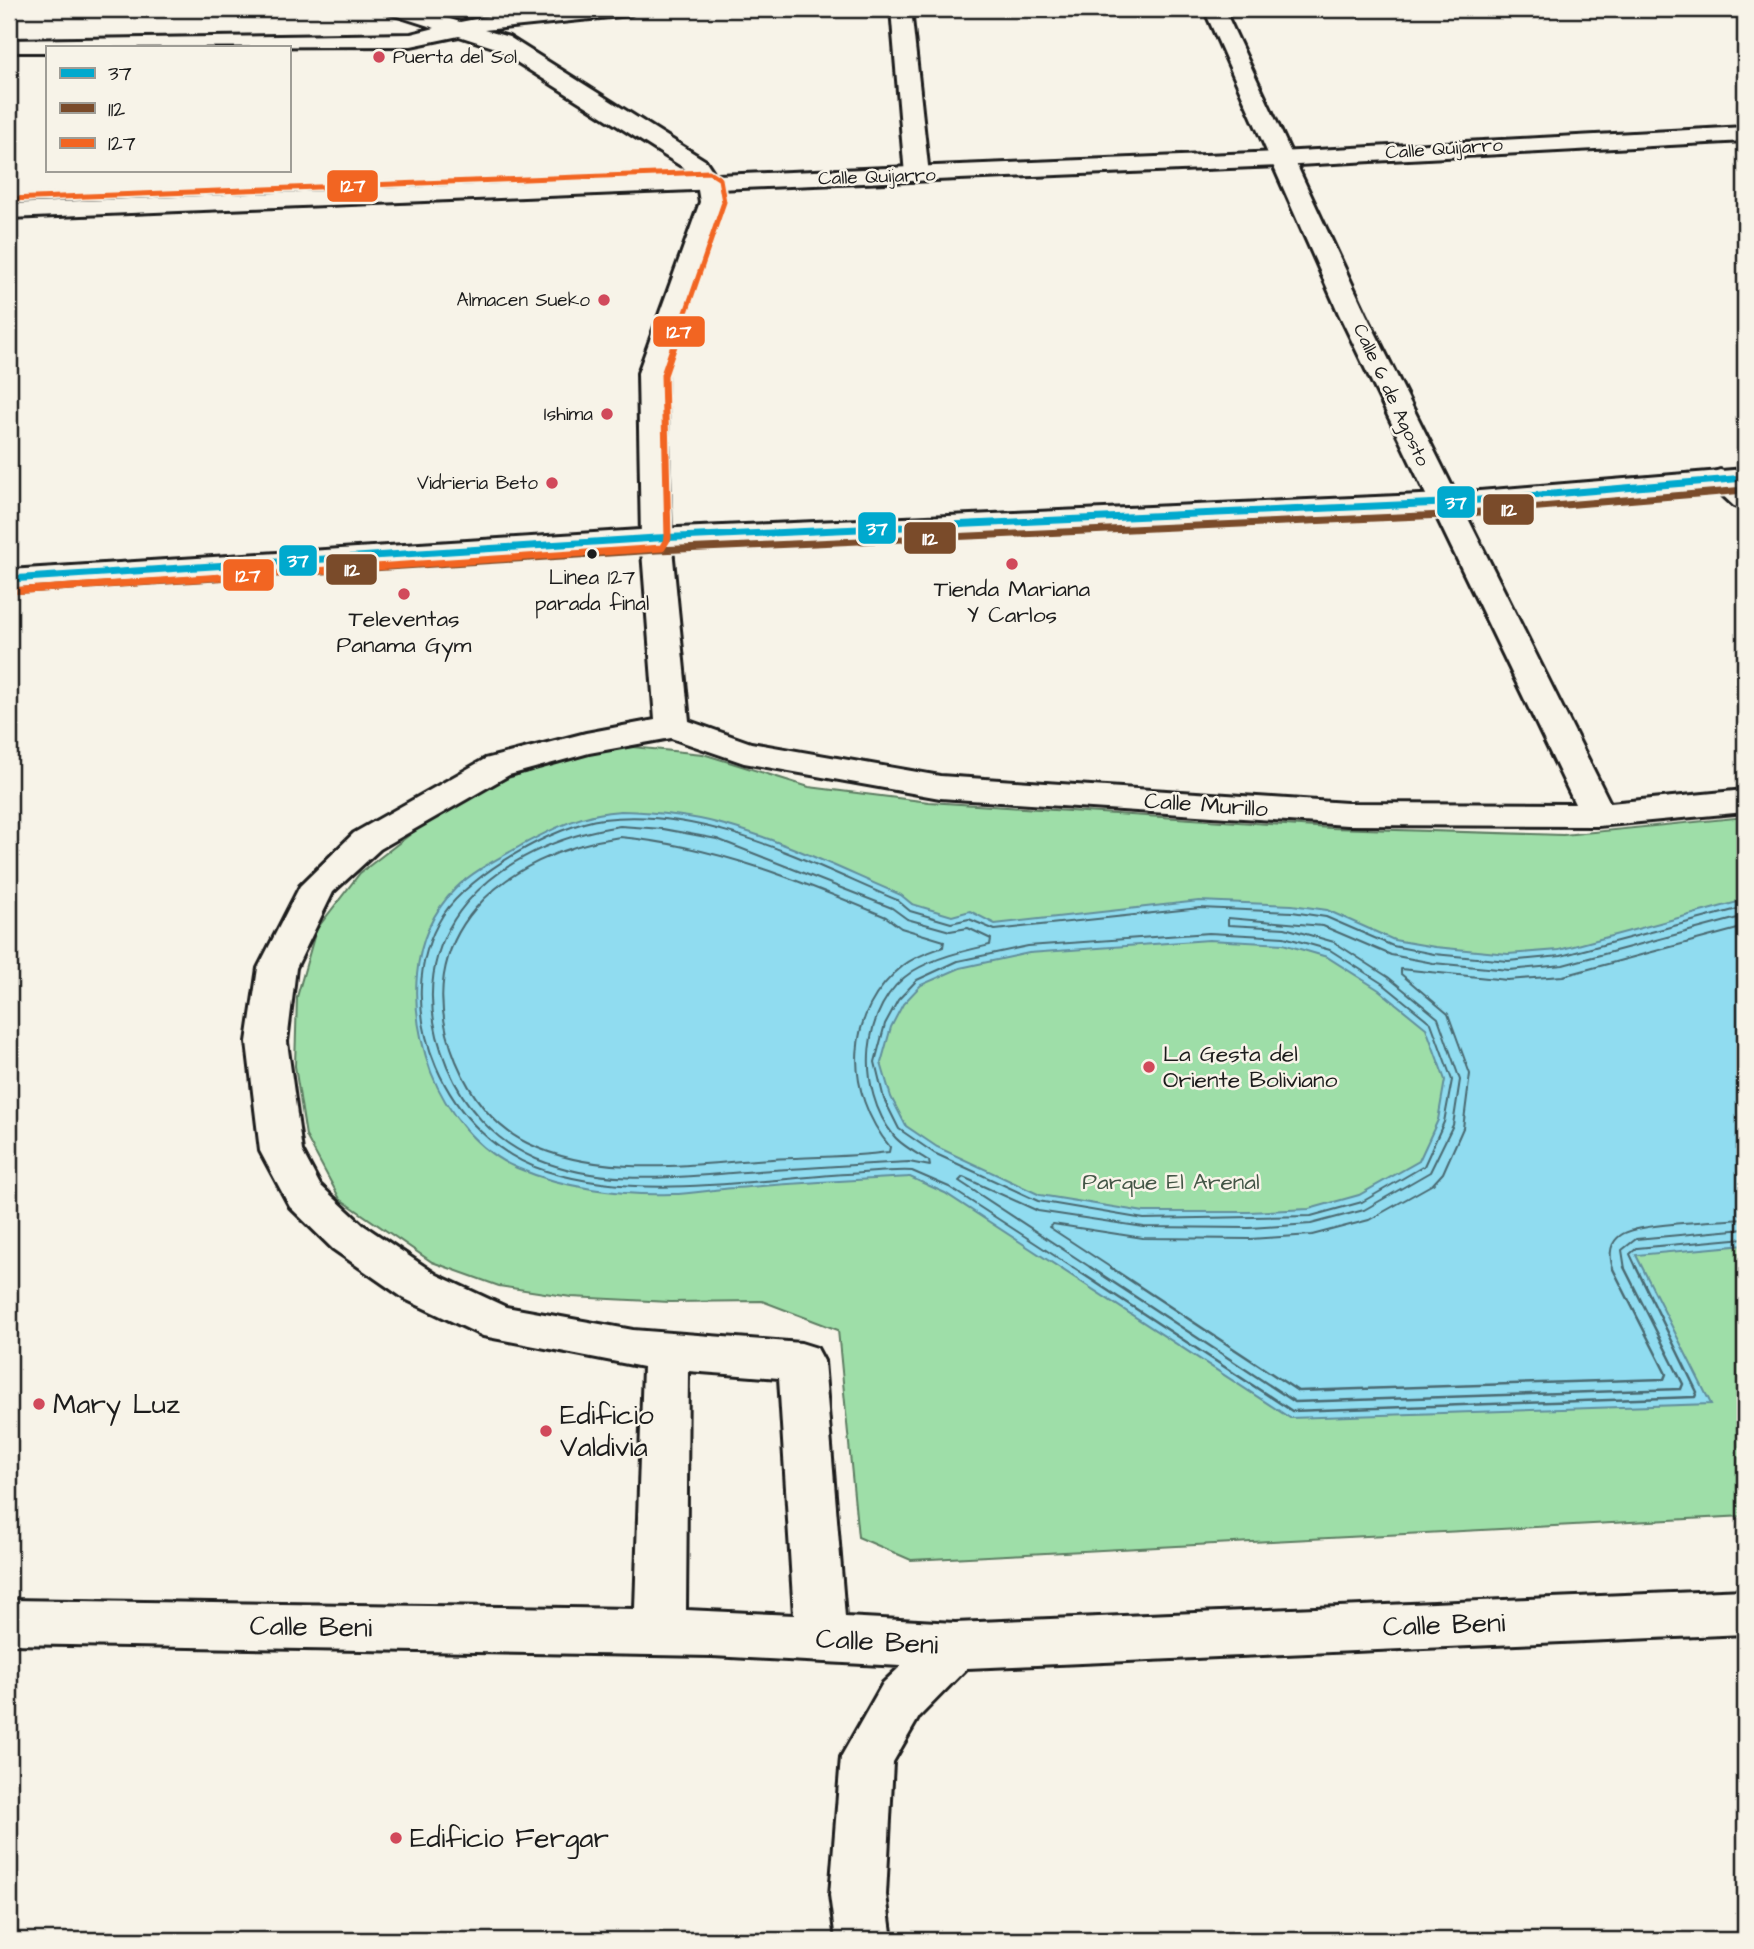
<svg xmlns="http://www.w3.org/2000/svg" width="1754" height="1949" font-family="'Architects Daughter',sans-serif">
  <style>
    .green { fill: #9edea8; stroke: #5d7d62; stroke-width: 2 }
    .water { fill: #90dcf0; stroke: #628f9b; stroke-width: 2; fill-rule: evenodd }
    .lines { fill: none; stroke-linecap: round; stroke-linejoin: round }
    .shore-far1 { stroke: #4a6971; stroke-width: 2 }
    .shore { stroke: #4a6971; stroke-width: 2.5 }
    .minor-casing { stroke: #1c1c1c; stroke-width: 6 }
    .tertiary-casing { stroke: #1c1c1c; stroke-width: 6 }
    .minor { fill: #f7f3e8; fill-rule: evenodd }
    .tertiary { fill: #f7f3e8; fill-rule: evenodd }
    .bus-1-casing { stroke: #f7f3e8; stroke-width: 11 }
    .bus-2-casing { stroke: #f7f3e8; stroke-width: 11 }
    .bus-3-far1-casing { stroke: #f7f3e8; stroke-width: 9 }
    .bus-3-casing { stroke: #f7f3e8; stroke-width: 11 }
    .bus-1 { stroke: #00a9ce; stroke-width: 7 }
    .bus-2 { stroke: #7a4b2a; stroke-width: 7 }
    .bus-3-far1 { stroke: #f26522; stroke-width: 5 }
    .bus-3 { stroke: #f26522; stroke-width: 7 }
    .poi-dot { fill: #d1495b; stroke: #f7f3e8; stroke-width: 2.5 }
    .bus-dot { fill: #1c1c1c; stroke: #f7f3e8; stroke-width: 2.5 }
    .labels { text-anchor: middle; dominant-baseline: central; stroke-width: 5; stroke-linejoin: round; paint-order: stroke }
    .far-poi-label { font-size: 19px; fill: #1c1c1c; stroke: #f7f3e8; text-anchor: end }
    .far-street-label { font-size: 19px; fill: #1c1c1c; stroke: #f7f3e8 }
    .bus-label { font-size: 21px; fill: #1c1c1c; stroke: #f7f3e8 }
    .poi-label { font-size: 23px; fill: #1c1c1c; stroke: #f7f3e8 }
    .street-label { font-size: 23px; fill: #1c1c1c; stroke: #f7f3e8 }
    .park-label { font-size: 23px; fill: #435646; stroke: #f7f3e8 }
    .near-poi-label { font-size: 28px; fill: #1c1c1c; stroke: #f7f3e8; text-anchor: start }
    .near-street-label { font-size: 28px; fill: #1c1c1c; stroke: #f7f3e8 }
    .line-badge { stroke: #f7f3e8; stroke-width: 2.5 }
    .badge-label { font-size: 19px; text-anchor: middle; font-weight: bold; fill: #fff }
  </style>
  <rect width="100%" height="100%" fill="#f7f3e8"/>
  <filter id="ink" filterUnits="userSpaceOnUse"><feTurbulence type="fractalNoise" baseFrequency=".0143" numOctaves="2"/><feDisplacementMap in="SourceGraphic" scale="14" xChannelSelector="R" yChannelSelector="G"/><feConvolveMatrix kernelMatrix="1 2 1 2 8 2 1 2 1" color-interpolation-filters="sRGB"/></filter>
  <g filter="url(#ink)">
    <polygon class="green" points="622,746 703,754 809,787 929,802 1331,828 1563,835 1745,817 1745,1516 911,1560 858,1537 838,1330 762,1301 670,1302 571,1297 499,1286 432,1262 340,1199 306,1136 295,1066 297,997 316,930 360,873 434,816 508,778 566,759"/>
    <path class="water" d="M621 811C654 812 689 815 721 824 783 840 842 870 901 895L912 904 952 916 970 911 995 924 1199 901 1292 905 1327 910 1394 940 1435 947 1508 954 1559 950 1745 900V1245L1636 1255 1711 1404 1290 1418 945 1193 910 1177C852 1180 793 1183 735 1188 714 1189 693 1194 672 1194 621 1196 564 1188 517 1168 477 1151 446 1111 431 1072 409 1011 407 937 456 888 474 870 500 858 522 845 554 828 583 813 621 811ZM1209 940 1283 944 1327 957 1379 990 1426 1028 1445 1080 1438 1120 1419 1161 1359 1195 1309 1209 1249 1212H1144L1040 1195 937 1147 906 1126 891 1097 881 1063 891 1027 903 1004 921 985 960 968 1029 953Z"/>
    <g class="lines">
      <g class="shore-far1">
        <path d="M620 826 663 829 717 839 892 908 907 919 950 931 968 928 991 939 990 945C964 951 936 957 913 971 860 1005 856 1090 894 1136 902 1146 918 1154 929 1161L930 1166 909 1162C854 1165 800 1168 745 1172 674 1177 604 1187 536 1159 494 1141 464 1107 447 1066 392 933 496 844 620 826Z"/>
        <path d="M620 837C715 846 799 880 886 917L901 928 944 941 943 947C930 952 915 956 904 965 844 1012 844 1091 890 1147L889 1152C850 1157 812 1157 773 1159 693 1163 603 1180 527 1143 494 1127 470 1095 456 1061 405 937 504 853 620 837Z"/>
        <polygon points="1209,933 1284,937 1330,950 1383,984 1431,1023 1452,1080 1444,1122 1424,1166 1362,1202 1311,1216 1144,1219 1038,1201 934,1153 899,1129 884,1099 875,1062 885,1024 898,1000 917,980 958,961 1028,946"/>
        <path d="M1075 1269 949 1187 912 1171C890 1170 869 1173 847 1174 750 1180 641 1201 546 1171 448 1141 385 1007 443 915 470 874 555 825 603 819 705 806 807 862 897 900L910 911 951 923 969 919 995 930 1200 908 1292 912 1326 917 1393 946 1434 954 1508 961 1561 956 1745 907"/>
        <polyline points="1093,1269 959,1181 963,1177 1038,1211 1144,1227 1249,1228 1311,1224 1364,1210 1430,1172 1453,1125 1460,1080 1438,1018 1388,977 1334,942 1285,928 1228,925 1228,918 1323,926 1391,955 1433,963 1509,970 1563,965 1745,916"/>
        <polyline points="1113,1269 1049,1227 1053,1224 1143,1238 1250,1239 1312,1235 1369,1220 1433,1184 1443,1173 1463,1128 1470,1074 1448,1014 1401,974 1401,969 1507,980 1563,976 1745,927"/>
        <path d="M1613 1269C1609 1256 1609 1243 1621 1235 1637 1223 1721 1221 1745 1219"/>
        <polyline points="1625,1269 1622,1250 1636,1239 1745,1229"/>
        <polyline points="1637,1269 1630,1254 1637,1248 1745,1238"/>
      </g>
      <g class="shore">
        <polyline points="1072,1267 1292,1411 1695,1397 1697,1392 1636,1267"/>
        <polyline points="1090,1267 1295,1402 1681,1389 1683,1384 1624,1267"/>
        <polyline points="1110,1267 1298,1391 1664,1379 1666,1374 1612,1267"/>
      </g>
      <defs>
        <g id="minor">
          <path d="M385 9H416L460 22 491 16 565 9H640L630 15 484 30 509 37 706 161 721 184 724 202 666 373 671 538 689 721 751 743 940 776 1347 803 1575 804 1339 314 1204 9H1224L1366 314 1610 803 1745 790V812L1598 826 1347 825 940 798 744 763 671 738 589 753 509 775 380 849 333 892 296 968 287 1042 302 1151 320 1185 363 1225 437 1275 506 1307 633 1330 801 1343 817 1348 824 1361 845 1617 955 1623 1745 1590V1634L967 1668 919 1717 893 1762 886 1895 892 1940H836L830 1895 841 1757 883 1683 901 1666 712 1656 9 1644V1600L635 1609 643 1367 483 1336 405 1299 333 1249 290 1207 260 1151 247 1042 258 968 300 886 354 833 485 759 586 733 655 720 641 538 638 373 700 202 697 184 689 171 493 47 459 36 411 46 47 47V52H9V40L411 34 435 28 388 13ZM688 1371 779 1378 794 1615 686 1610Z"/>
          <polygon points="891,9 911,9 929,175 925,180 909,180 905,175"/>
          <polygon points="1720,470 1730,473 1745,485 1745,509 1734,506 1705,479 1710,473"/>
        </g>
        <g id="tertiary">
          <polygon points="1745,127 1745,141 1279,166 9,218 9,204 1279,152"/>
          <polygon points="1745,469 1745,487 1443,512 656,547 9,588 9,570 656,529 1443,494"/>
        </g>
      </defs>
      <use href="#minor" class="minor-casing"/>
      <use href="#tertiary" class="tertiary-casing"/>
      <use href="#minor" class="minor"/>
      <use href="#tertiary" class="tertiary"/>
      <defs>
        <polyline id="bus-1" points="9,579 656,538 1443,503 1745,478"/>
        <polyline id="bus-2" points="10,591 657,550 1444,515 1745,490"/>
        <polyline id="bus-3-far1" points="9,199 709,172 720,179 724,202 682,324"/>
        <polyline id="bus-3" points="10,591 662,548 668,538 664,375 682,322"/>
      </defs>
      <use href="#bus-1" class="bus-1-casing"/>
      <use href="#bus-2" class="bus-2-casing"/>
      <use href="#bus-3-far1" class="bus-3-far1-casing"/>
      <use href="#bus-3" class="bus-3-casing"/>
      <use href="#bus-1" class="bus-1"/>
      <use href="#bus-2" class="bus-2"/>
      <use href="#bus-3-far1" class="bus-3-far1"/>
      <use href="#bus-3" class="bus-3"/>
    </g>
  </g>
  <g class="poi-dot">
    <circle cx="379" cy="57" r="7"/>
    <circle cx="604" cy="300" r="7"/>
    <circle cx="607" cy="414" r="7"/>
    <circle cx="552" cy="483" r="7"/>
    <circle cx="1012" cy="564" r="7"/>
    <circle cx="404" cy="594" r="7"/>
    <circle cx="1149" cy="1067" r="7"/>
    <circle cx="39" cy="1404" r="7"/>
    <circle cx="546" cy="1431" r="7"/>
    <circle cx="396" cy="1838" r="7"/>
  </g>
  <circle class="bus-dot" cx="592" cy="554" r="6"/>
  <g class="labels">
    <g class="far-poi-label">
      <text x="393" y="57" text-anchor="start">Puerta del Sol</text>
      <text x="590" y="300">Almacen Sueko</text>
      <text x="593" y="414">Ishima</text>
      <text x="538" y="483">Vidrieria Beto</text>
    </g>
    <g class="far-street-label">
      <text transform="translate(1444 149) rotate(-4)">Calle Quijarro</text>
      <text transform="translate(877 177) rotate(-2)">Calle Quijarro</text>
      <text transform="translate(1391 395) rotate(65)">Calle 6 de Agosto</text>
    </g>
    <g class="bus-label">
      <text x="592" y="577">Linea 127<tspan x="592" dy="26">parada final</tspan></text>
    </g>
    <g class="poi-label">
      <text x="1012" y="589">Tienda Mariana<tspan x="1012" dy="26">Y Carlos</tspan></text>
      <text x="404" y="619">Televentas<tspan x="404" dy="26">Panama Gym</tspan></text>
      <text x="1163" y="1054" text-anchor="start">La Gesta del<tspan x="1163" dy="26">Oriente Boliviano</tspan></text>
    </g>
    <g class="street-label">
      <text transform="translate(1206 805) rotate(4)">Calle Murillo</text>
    </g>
    <g class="park-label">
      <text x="1171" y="1182">Parque El Arenal</text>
    </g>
    <g class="near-poi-label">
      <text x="53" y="1404">Mary Luz</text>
      <text x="560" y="1415">Edificio<tspan x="560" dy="32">Valdivia</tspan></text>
      <text x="410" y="1838">Edificio Fergar</text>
    </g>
    <g class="near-street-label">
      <text transform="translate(1444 1625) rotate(-2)">Calle Beni</text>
      <text transform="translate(311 1627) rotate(1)">Calle Beni</text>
      <text transform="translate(877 1642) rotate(3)">Calle Beni</text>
    </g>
  </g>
  <g class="line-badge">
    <rect x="326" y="169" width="53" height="34" rx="7" fill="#f26522"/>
    <rect x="652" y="315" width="54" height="33" rx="7" fill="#f26522"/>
    <rect x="1436" y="485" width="40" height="34" rx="7" fill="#00a9ce"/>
    <rect x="1482" y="493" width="53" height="33" rx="7" fill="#7a4b2a"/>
    <rect x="857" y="511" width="40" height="34" rx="7" fill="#00a9ce"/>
    <rect x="903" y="521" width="54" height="34" rx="7" fill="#7a4b2a"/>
    <rect x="278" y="544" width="40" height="33" rx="7" fill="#00a9ce"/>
    <rect x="325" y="553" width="53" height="33" rx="7" fill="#7a4b2a"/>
    <rect x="222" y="558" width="53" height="34" rx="7" fill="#f26522"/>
  </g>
  <g class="badge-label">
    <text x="353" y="192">127</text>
    <text x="679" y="338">127</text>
    <text x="1456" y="509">37</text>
    <text x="1509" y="516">112</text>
    <text x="877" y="535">37</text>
    <text x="930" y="545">112</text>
    <text x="298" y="567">37</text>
    <text x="352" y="576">112</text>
    <text x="248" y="582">127</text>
  </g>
  <rect width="1754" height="1949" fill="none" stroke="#f7f3e8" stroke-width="35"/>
  <rect x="18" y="18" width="1719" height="1914" fill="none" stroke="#1c1c1c" stroke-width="2.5" filter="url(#ink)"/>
  <rect x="46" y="46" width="245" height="126" fill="#f7f3e8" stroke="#9f9d96" stroke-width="2"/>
  <rect x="60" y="68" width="35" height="10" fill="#00a9ce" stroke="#9f9d96" stroke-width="2"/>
  <text x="108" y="80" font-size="21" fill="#1c1c1c">37</text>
  <rect x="60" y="103" width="35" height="10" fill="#7a4b2a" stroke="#9f9d96" stroke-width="2"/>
  <text x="108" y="116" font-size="21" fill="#1c1c1c">112</text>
  <rect x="60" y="138" width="35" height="10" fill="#f26522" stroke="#9f9d96" stroke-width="2"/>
  <text x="108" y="150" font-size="21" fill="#1c1c1c">127</text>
</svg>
